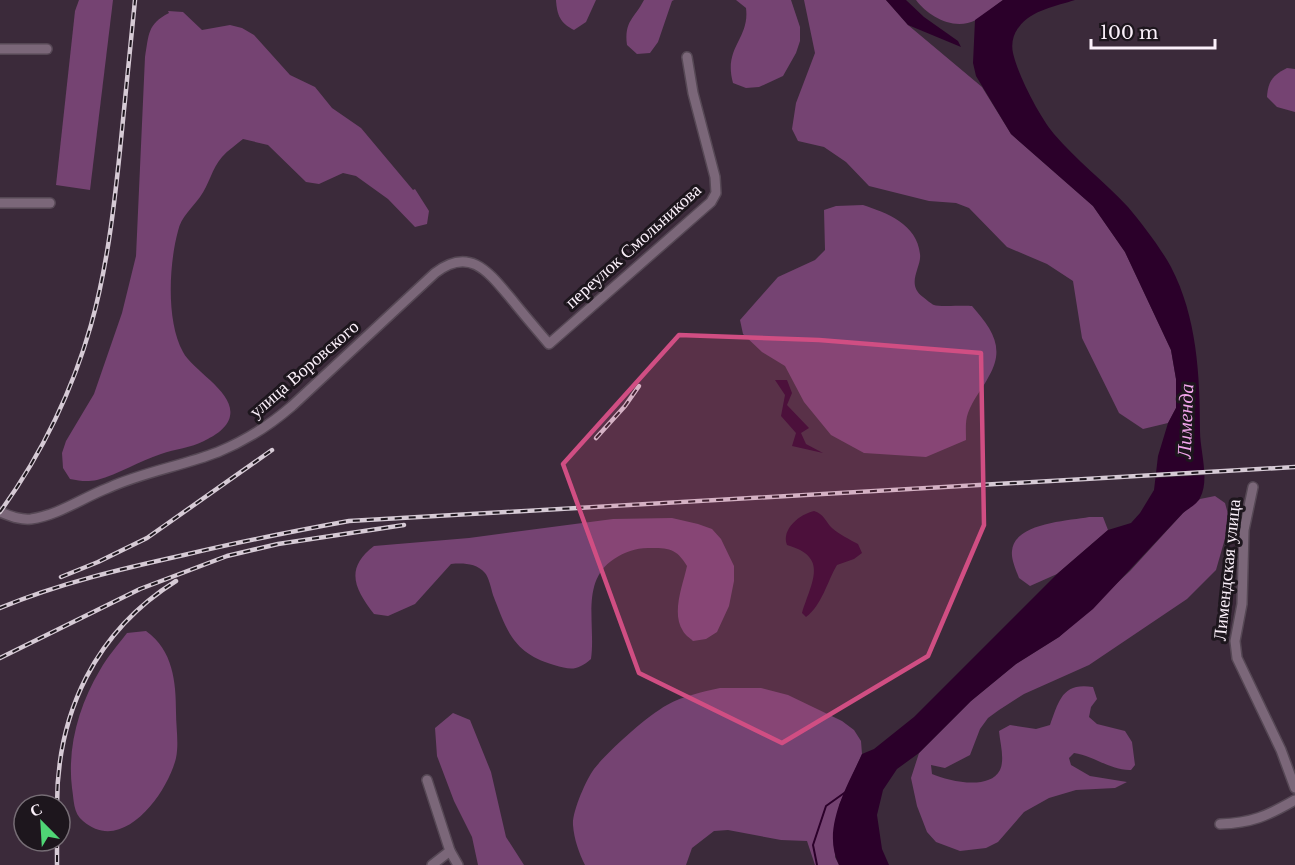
<svg xmlns="http://www.w3.org/2000/svg" width="1295" height="865" font-family="'Libre Baskerville',serif">
  <style>
    .forest { fill: #754372 }
    .water { fill: #2b002a }
    .pier { fill: #3b2a3a }
    .lines { fill: none; stroke-linecap: round; stroke-linejoin: round }
    .stream { stroke: #2b002a; stroke-width: 2 }
    .street-casing { stroke: #564855; stroke-width: 12 }
    .street { stroke: #7b6779; stroke-width: 9 }
    .rail-casing { stroke: #d6cad5; stroke-width: 4.5 }
    .rail { stroke: #1d161d; stroke-width: 2; stroke-dasharray: 7; stroke-linecap: butt }
    .marked { fill: #d04e83; fill-opacity: 0.2; stroke: #d04e83; stroke-width: 4.5; stroke-linejoin: round }
    .labels { text-anchor: middle; dominant-baseline: central; stroke-width: 6; stroke-linejoin: round; paint-order: stroke }
    .street-label { font-size: 18px; fill: #fbf0fa; stroke: #1d161d }
    .water-label { font-size: 20px; font-style: italic; fill: #f2a6ec; stroke: #1d161d }
  </style>
  <rect width="100%" height="100%" fill="#3b2a3a"/>
  <g class="forest">
    <polygon points="79,0 113,0 90,190 56,185 75,11"/>
    <path d="M556 0H596L586 22 574 30C560 23 557 15 556 0Z"/>
    <path d="M644 0H674L672 1 658 42 650 53 637 54 627 45C624 21 634 19 644 0Z"/>
    <path d="M736 0H791L800 27V41L796 53 783 76 759 87 746 88 733 83C723 47 750 39 746 8Z"/>
    <polygon points="804,0 886,0 908,25 982,87 1011,134 1093,206 1125,252 1171,350 1176,379 1176,408 1168,423 1143,429 1119,413 1082,338 1073,281 1047,264 1007,247 969,208 956,203 929,201 869,186 846,162 824,147 798,141 792,129 796,103 815,53"/>
    <path d="M916 0H1003C994 6 985 15 976 20 954 31 929 17 916 0Z"/>
    <path d="M168 11 183 12 202 30 230 25 242 28 254 35 290 75 315 87 332 108 361 128 413 190 415 189 429 211 427 224 415 227 388 199 356 176 343 173 319 184 306 182 268 145 243 139C236 145 228 150 222 157 212 168 209 185 200 197 192 208 181 217 178 231 169 264 166 321 183 352 193 371 235 392 230 416 228 428 214 436 204 441 191 448 175 449 161 454 139 461 119 474 97 480 87 482 80 481 70 479L63 468 62 453 66 441 94 394 122 313 136 256 145 57C149 35 147 24 169 13Z"/>
    <path d="M1287 68 1295 69V112L1277 107 1267 97C1268 81 1273 75 1287 68Z"/>
    <path d="M863 205C887 213 917 224 920 254 922 267 905 284 923 297 926 299 931 304 934 305 939 307 964 305 972 306 991 328 1006 347 989 376 983 388 973 399 968 413 965 421 966 432 966 440L926 457 864 453 831 435 804 402 785 366 762 352 743 334 740 320 778 277 815 260 825 250 824 210 836 206Z"/>
    <path d="M1215 496 1225 503 1230 521 1216 570 1187 599 1089 665 1024 694 999 710 988 718 980 729 970 755 945 768 931 765 932 774C949 781 989 791 1000 770 1005 759 1000 743 999 731L1010 725 1036 729 1050 725C1059 701 1062 682 1093 687L1097 699 1091 707 1089 717 1097 724 1125 731 1132 742 1135 765 1131 770C1112 771 1094 756 1074 753L1069 758 1071 765 1090 776 1127 782 1115 788 1076 790 1049 798 1024 812 998 842 986 848 960 851 936 842 927 832 917 806 911 778 919 753 971 701 1016 664 1059 637 1130 571 1183 513 1200 499Z"/>
    <path d="M1089 517H1103L1108 530 1057 574 1030 586 1019 578C1016 570 1011 559 1012 551 1014 523 1067 521 1089 517Z"/>
    <path d="M672 518 698 524 712 529 721 539 734 566V581L729 606 717 632 706 639 693 641C690 638 685 635 683 631 671 613 683 585 687 566 676 548 669 548 648 548 635 548 625 552 614 559 580 581 596 625 591 659 577 671 571 670 554 665 513 653 507 631 493 595 491 588 489 578 485 573 476 563 463 563 451 564L415 604 388 616 374 614C355 589 344 569 374 546L469 538 613 519Z"/>
    <path d="M146 631C173 650 176 682 176 712 176 727 179 744 176 758 168 792 123 856 83 821 73 813 74 800 72 788 67 747 79 705 100 670 107 657 118 645 127 633Z"/>
    <path d="M720 688H761L788 695 842 721 854 730 861 741 862 754 839 805 835 857 839 865H815L807 841 781 840 728 830 714 831 692 848 686 865H585C579 853 574 839 573 825 572 812 586 780 594 769 608 751 647 716 667 705 683 696 702 692 720 688Z"/>
    <polygon points="453,713 470,720 491,772 506,837 524,865 478,865 472,837 454,801 437,756 435,728"/>
  </g>
  <g class="water">
    <polygon points="886,0 906,0 924,17 958,41 961,47 908,25"/>
    <path d="M1003 0H1075C1057 6 1031 10 1019 27 1013 34 1011 44 1013 53 1018 75 1039 116 1054 134 1076 160 1105 182 1128 207 1141 222 1162 250 1171 267 1197 317 1200 375 1200 431 1200 451 1210 480 1200 498 1197 504 1188 509 1183 513L1093 609 1059 637 1016 664 971 701 919 753 897 769 883 790 877 815 882 849 889 865H839C821 829 847 787 862 754L874 749 914 717 1057 574 1108 530 1131 523 1140 513 1154 490 1158 456 1168 423 1176 408V379L1171 350 1125 252 1093 206 1011 134 976 76 973 63 975 20Z"/>
    <polygon points="775,380 787,380 792,393 787,405 809,428 801,433 806,444 823,453 792,446 796,433 781,416 785,395"/>
    <path d="M814 511C824 514 825 521 832 528 840 535 849 539 858 544L862 553 854 559 837 565C827 582 822 605 806 617L802 613C812 581 829 557 787 545 781 529 800 514 814 511Z"/>
  </g>
  <polygon class="pier" points="1206,470 1207,475 1153,478 1154,473"/>
  <g class="lines">
    <polyline class="stream" points="817,865 813,845 826,806 847,791"/>
    <defs>
      <g id="street">
        <polyline points="0,49 47,49"/>
        <polyline points="0,203 50,203"/>
        <polyline points="1253,487 1244,530 1242,604 1235,641 1237,658 1281,750 1295,788"/>
        <path d="M0 512C11 516 19 520 31 519 59 515 82 498 108 488 143 472 182 466 218 452 245 441 270 425 292 406L435 273C471 245 490 274 513 301 525 316 537 330 549 344L711 202 716 193 715 177 693 93 687 57"/>
        <polyline points="427,780 450,851 458,865"/>
        <path d="M1220 824C1252 823 1267 816 1295 800"/>
        <polyline points="432,865 450,851"/>
      </g>
    </defs>
    <use href="#street" class="street-casing"/>
    <use href="#street" class="street"/>
    <defs>
      <g id="rail">
        <polyline points="596,438 625,406 639,386"/>
        <path d="M0 512C41 455 72 392 91 325 107 268 114 208 120 150 125 100 130 50 135 0"/>
        <polyline points="61,577 98,562 147,538 272,450"/>
        <path d="M0 608C60 583 121 569 184 555 239 542 294 531 349 521L1295 467"/>
        <polyline points="0,658 140,589 227,556 278,544 404,525"/>
        <path d="M57 805C57 712 96 631 176 581"/>
        <polyline points="57,841 57,865"/>
      </g>
    </defs>
    <use href="#rail" class="rail-casing"/>
    <use href="#rail" class="rail"/>
  </g>
  <path class="marked" d="M679 335 819 340 981 353 984 525 928 656 782 743 639 673 563 464Z"/>
  <g class="labels">
    <g class="street-label">
      <text transform="translate(633 246) rotate(-42)">переулок Смольникова</text>
      <text transform="translate(304 369) rotate(-41)">улица Воровского</text>
      <text transform="translate(1227 570) rotate(-84)">Лимендская улица</text>
    </g>
    <g class="water-label">
      <text transform="translate(1185 421) rotate(-88)">Лименда</text>
    </g>
  </g>
  <g transform="translate(42 823) rotate(336)"><circle r="28" fill="#1d161d" stroke="#766d75" stroke-width="1.5"/>
  <path d="M0-4.5L10 22L0 15L-10 22Z" fill="#4fd675"/>
  <text y="-9" font-size="16" font-weight="bold" text-anchor="middle" fill="#fbf0fa">С</text>
  </g>
  <path d="M1091 39v9h124v-9" fill="none" stroke="#fbf0fa" stroke-width="3"/>
  <text x="1100" y="39" font-size="18" fill="#fbf0fa" stroke="#1d161d" stroke-width="4.5" paint-order="stroke">100 m</text>
</svg>
